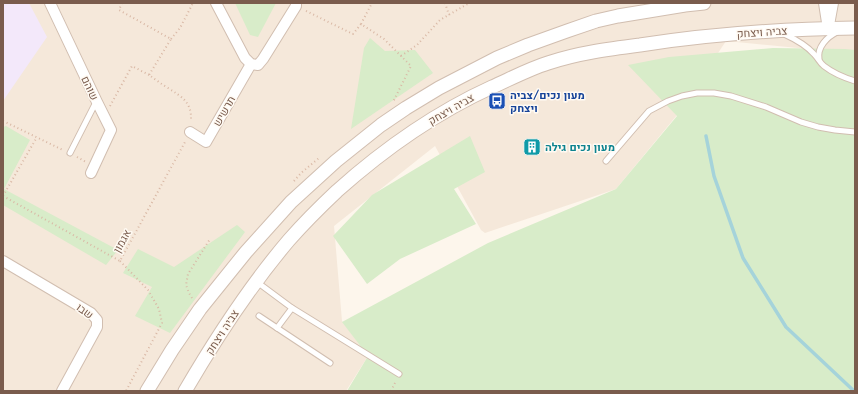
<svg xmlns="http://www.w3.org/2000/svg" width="858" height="394" font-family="Quicksand,Heebo,sans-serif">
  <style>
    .residential { fill: #f5e8da }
    .education { fill: #f3e8fa }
    .green { fill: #d8ecc9 }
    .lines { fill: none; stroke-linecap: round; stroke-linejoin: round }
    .stream { stroke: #a5d3da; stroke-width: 3.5 }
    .service-casing { stroke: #d1beb0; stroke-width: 7 }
    .minor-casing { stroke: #d1beb0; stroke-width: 12 }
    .tertiary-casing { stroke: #d1beb0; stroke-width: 15 }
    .path { stroke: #d9b8a5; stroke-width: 2; stroke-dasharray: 1 3; stroke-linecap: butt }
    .service { stroke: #fff; stroke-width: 5 }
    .minor { stroke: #fff; stroke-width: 10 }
    .tertiary { stroke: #fff; stroke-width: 13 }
    .labels { text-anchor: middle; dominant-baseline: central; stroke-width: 3; stroke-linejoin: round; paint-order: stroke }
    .street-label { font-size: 11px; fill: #7a5c4d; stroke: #fffaf3 }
    .transit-label { font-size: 11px; font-weight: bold; fill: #164399; stroke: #fffaf3; text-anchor: start }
    .culture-label { font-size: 11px; font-weight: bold; fill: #0d838f; stroke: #fffaf3; text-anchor: start }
  </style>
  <rect width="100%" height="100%" fill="#fdf6ec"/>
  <polygon class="residential" points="3,3 855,3 855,57 819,50 726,41 677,115 616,189 485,233 481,230 435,146 334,226 342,321 368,356 346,391 3,391"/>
  <polygon class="education" points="5,3 29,3 47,37 3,101 3,4"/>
  <g class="green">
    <polygon points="235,3 276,3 258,37 250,35"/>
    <polygon points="370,38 385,51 415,50 433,73 351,129 364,48"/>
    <polygon points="773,48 845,49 855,50 855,391 347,391 368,356 342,322 488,243 616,189 677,116 628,65 669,57"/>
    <polygon points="6,126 30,140 4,189 118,250 106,265 3,205 3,127"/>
    <polygon points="470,136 485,172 454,189 476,224 400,259 367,284 333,236 372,195"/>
    <polygon points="237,225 245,232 170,333 135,316 152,287 123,273 138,249 174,267"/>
  </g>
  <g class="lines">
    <polyline class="stream" points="706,136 714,176 743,258 786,327 854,391"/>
    <defs>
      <g id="service">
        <path d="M784 34C795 39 806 45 814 54 818 58 820 63 824 66 833 73 845 78 855 81"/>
        <path d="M819 59C817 47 827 37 837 32"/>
        <polyline points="70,153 96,102"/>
        <polyline points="606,161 649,111 668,101 682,96 697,93 714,93 731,96 766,107 801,122 818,127 835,130 855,132"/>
        <polyline points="257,282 292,308 399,374"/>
        <polyline points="259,316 330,363"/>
        <polyline points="277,328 292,308"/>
      </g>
      <g id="minor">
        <polyline points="50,3 97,102 111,130 91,173"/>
        <polyline points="216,3 245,58 251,64 258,65 263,59 296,6 296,3"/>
        <polyline points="824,3 828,29"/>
        <polyline points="829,25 833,3"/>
        <polyline points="190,132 206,142 251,64"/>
        <polyline points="3,261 91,313 97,320 97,327 62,391"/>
      </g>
      <g id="tertiary">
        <polyline points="147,391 172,350 200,309 246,252 291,202 336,161 381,125 406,108 439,88 497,58 528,45 567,31 596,21 618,16 685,5 704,3"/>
        <path d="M185 391C216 338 249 287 289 240 304 223 320 207 337 191 384 149 435 113 492 87 510 79 529 69 548 63 578 53 609 49 640 45 711 34 783 29 855 28"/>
      </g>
    </defs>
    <use href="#service" class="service-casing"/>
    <use href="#minor" class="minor-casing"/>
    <use href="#tertiary" class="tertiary-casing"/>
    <g class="path">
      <path d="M122 3 119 10 171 39 149 75C155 79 161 84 168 88 182 97 192 102 191 121"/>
      <polyline points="445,3 449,15"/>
      <polyline points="306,11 353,34 361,24 384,39 411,66 393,102"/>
      <polyline points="361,24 372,3"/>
      <polyline points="171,39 180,28 193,3"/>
      <polyline points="401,56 417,45 440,20 469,3"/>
      <polyline points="110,106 132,66 149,75"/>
      <polyline points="3,121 63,150"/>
      <polyline points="77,157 86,162"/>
      <polyline points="294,181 301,173 319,158"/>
      <polyline points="3,196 120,261 185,142"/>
      <polyline points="3,196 37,137"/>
      <polyline points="120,261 148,290 159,309 162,323 126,391"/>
      <polyline points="192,298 189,293 186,285 188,274 210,239"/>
      <polyline points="391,391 396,381"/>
    </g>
    <use href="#service" class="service"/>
    <use href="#minor" class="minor"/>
    <use href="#tertiary" class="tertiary"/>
  </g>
  <defs>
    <symbol id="bus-square" viewBox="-11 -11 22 22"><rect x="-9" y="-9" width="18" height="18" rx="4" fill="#1a4fb4" stroke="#fffaf3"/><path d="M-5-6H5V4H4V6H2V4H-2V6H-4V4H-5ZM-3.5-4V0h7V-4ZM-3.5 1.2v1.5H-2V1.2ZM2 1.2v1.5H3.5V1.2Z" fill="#fff"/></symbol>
    <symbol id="building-square" viewBox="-11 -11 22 22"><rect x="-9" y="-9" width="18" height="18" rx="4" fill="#0f9aa8" stroke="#fffaf3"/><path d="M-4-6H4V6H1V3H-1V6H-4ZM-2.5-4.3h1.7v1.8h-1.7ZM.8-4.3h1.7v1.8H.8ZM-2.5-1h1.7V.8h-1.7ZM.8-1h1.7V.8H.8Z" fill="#fff"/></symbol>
  </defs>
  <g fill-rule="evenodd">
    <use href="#bus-square" x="487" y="91" width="20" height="20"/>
    <use href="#building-square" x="522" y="137" width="20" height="20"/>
  </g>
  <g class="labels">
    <g class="street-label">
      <text transform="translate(762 32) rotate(-4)">צביה ויצחק</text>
      <text transform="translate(90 88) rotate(65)">שוהם</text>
      <text transform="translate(451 109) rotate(-30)">צביה ויצחק</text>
      <text transform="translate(224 111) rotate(-60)">תרשיש</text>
      <text transform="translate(122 241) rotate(-61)">אגמון</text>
      <text transform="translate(85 311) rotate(36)">שבו</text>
      <text transform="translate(222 332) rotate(-57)">צביה ויצחק</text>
    </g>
    <g class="transit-label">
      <text x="510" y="95">מעון נכים/צביה<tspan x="510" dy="13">ויצחק</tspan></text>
    </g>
    <g class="culture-label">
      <text x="545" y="147">מעון נכים גילה</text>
    </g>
  </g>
  <rect width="858" height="394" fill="none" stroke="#7a5c4d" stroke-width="8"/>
</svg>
